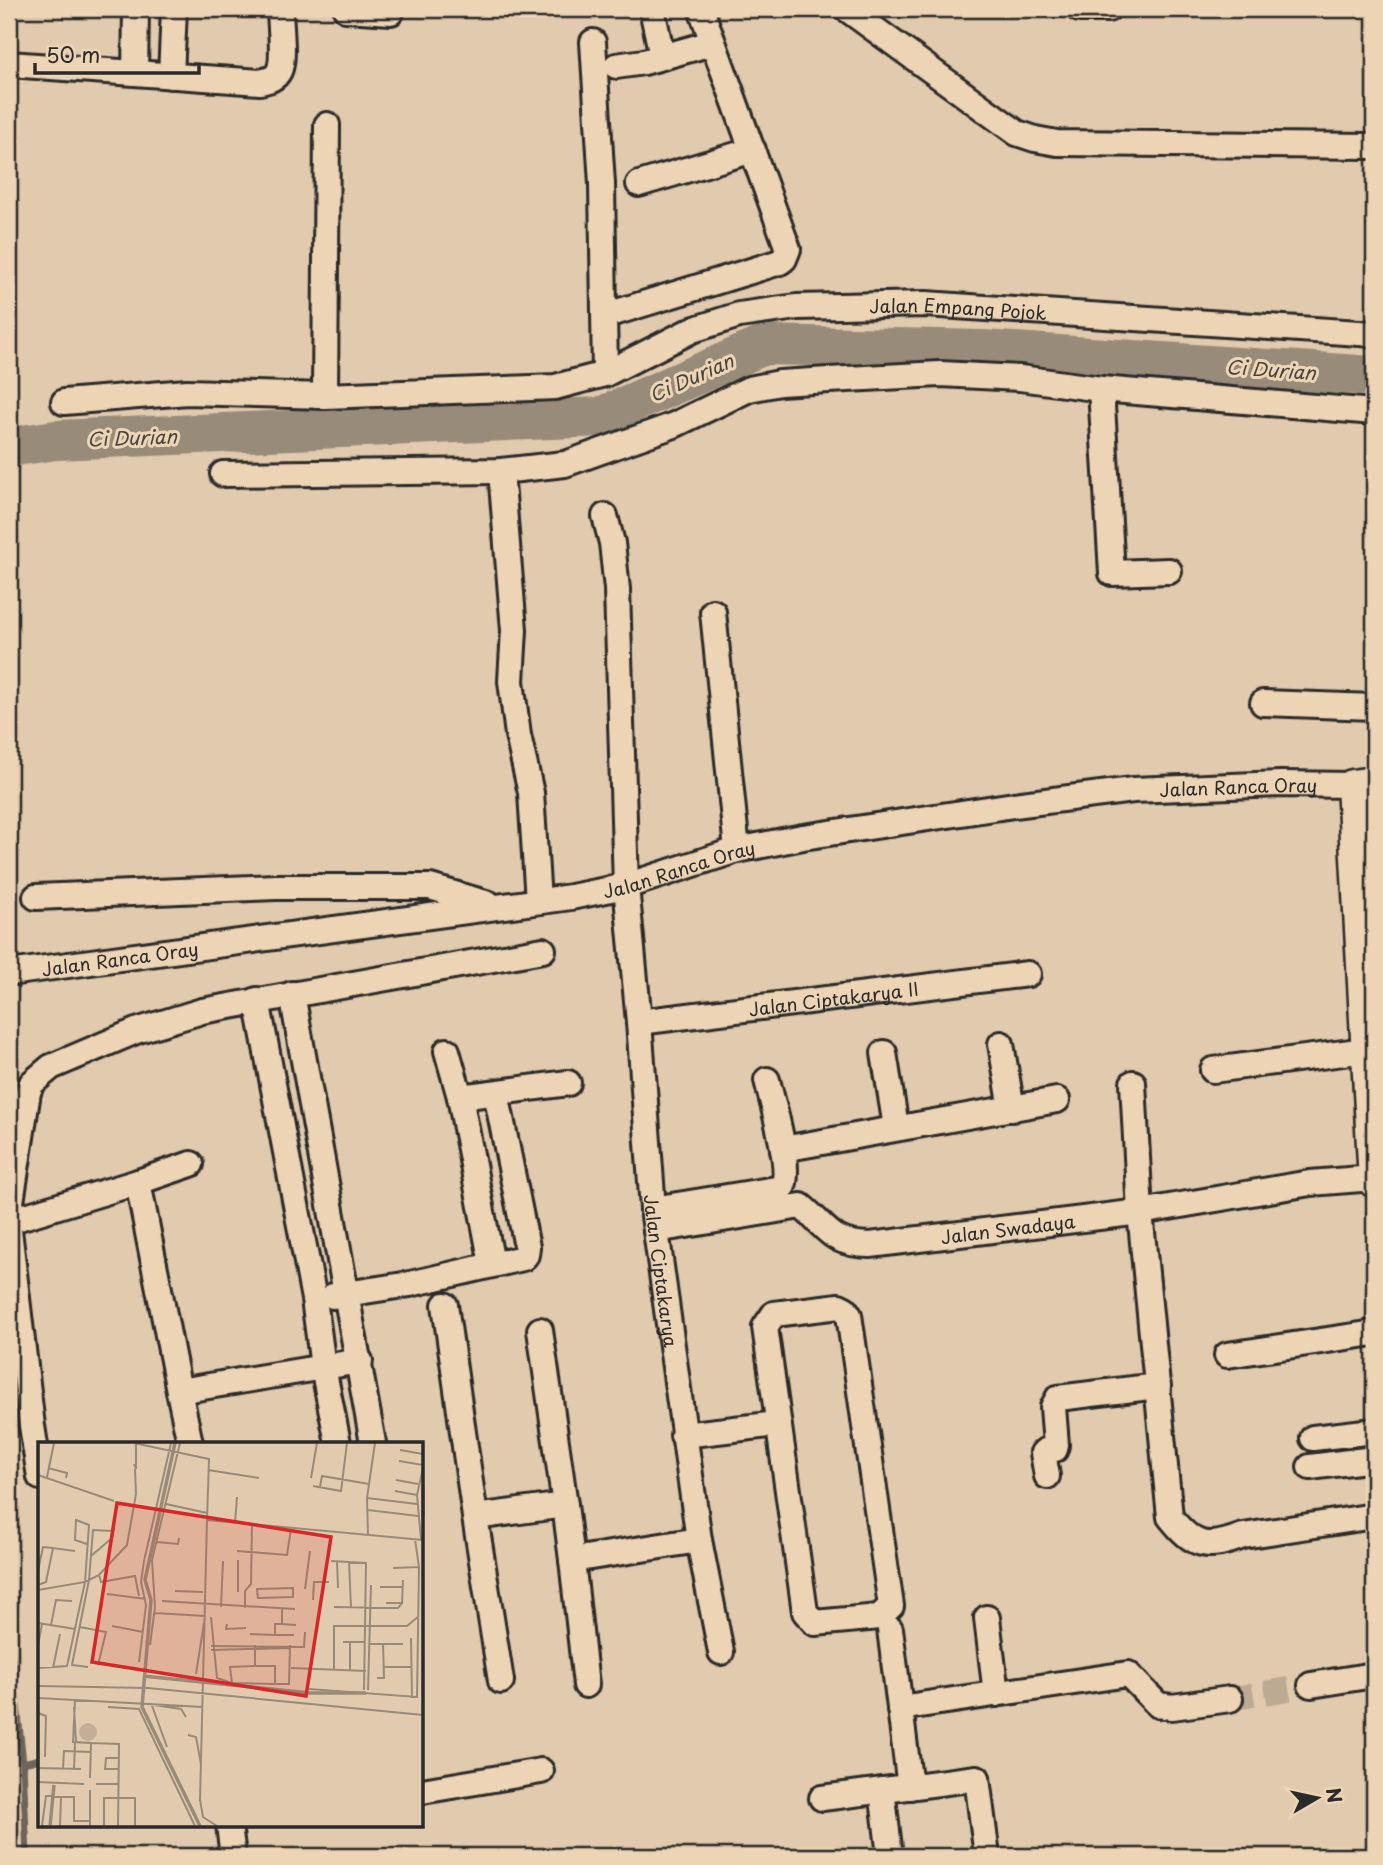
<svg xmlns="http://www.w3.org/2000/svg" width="1383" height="1865" font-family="'Playpen Sans',sans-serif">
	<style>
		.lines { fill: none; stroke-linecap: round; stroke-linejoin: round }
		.stream { stroke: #6d655a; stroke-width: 7 }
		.river { stroke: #998b79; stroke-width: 40 }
		.minor-tunnel { stroke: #bdaa93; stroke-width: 24; stroke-dasharray: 24 12; stroke-linecap: butt }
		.minor-casing { stroke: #2b2b2b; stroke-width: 30 }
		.major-casing { stroke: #2b2b2b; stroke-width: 35 }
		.minor { stroke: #edd4b5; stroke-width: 24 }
		.major { stroke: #edd4b5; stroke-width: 30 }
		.labels { text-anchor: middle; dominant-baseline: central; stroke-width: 6; stroke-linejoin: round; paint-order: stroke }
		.street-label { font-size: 18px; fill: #2b2b2b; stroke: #edd4b5 }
		.water-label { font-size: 19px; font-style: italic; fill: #46433e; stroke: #edd4b5 }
		.inset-river { fill: none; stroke: #998b79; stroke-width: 3.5 }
		.inset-road { fill: none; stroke: #988a79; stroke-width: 2 }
		.view { fill: #d62828; fill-opacity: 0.15; stroke: #d62828; stroke-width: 3.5 }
		.inset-edge { fill: none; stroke: #2b2b2b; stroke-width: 3.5 }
	</style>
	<rect width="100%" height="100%" fill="#e1caad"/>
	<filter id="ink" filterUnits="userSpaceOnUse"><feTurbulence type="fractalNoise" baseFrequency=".0143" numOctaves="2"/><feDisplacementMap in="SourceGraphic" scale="14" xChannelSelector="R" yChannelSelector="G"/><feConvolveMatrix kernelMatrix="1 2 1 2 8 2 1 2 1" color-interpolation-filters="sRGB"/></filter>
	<g filter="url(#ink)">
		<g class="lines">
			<!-- stream -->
			<path class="stream" d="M9 1627 23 1763 27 1856
				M23 1763 40 1759"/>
			<!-- river -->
			<path class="river" d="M9 447 56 440 600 417 764 345 983 350 1374 376"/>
			<!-- minor-tunnel -->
			<path class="minor-tunnel" d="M1230 1699 1311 1685"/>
			<defs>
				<g id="minor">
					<path d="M346 9 391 12"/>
					<path d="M652 9 662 56"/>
					<path d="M847 9 1017 133 1035 139 1057 143 1374 146"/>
					<path d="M1079 9H1108"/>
					<path d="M593 42 602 184 605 374"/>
					<path d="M9 64 260 82C268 80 275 79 279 71 285 59 280 24 280 9"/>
					<path d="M616 66 644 62 712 43"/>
					<path d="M135 73 136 9"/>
					<path d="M171 76 174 9"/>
					<path d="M639 184 753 150"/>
					<path d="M617 312 780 262 784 259 788 249 701 9"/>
					<path d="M1101 389 1112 573 1169 571"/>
					<path d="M325 396 327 125"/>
					<path id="s1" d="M64 402 187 392 325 396 555 387 605 374 692 330 739 315 797 307 926 304 1374 334"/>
					<path d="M501 471 514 630 511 681 518 735 531 793 538 901"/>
					<path d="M223 474 501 471 565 464 674 425 749 389 780 383 829 380 940 374 1020 378 1101 389 1374 412"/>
					<path id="s2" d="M605 516 612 543 617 589 626 886 639 1022 653 1209 699 1540 721 1652"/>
					<path d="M713 612 737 850"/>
					<path d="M1263 703 1374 707"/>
					<path d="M36 897 276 887H430L489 904"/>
					<path id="s3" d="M9 973 571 897 626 886 737 850 803 837 1014 805 1133 790 1281 784 1352 785"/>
					<path d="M292 994 373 1443"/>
					<path d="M257 1000 314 1299 323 1367 338 1443"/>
					<path id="s4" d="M639 1022 1028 974"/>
					<path d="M1001 1044 1012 1109"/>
					<path d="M447 1051 460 1097"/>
					<path d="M884 1053 896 1127"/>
					<path d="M1213 1070 1366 1050"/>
					<path d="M1133 1083 1140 1212 1170 1517C1194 1547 1206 1550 1243 1536L1374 1516"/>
					<path d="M783 1149 1057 1100"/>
					<path d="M138 1182 191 1164"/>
					<path d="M653 1209 782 1188C793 1171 772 1101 767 1080"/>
					<path d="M9 1215 28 1092 32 1083 51 1067 136 1031 202 1011 543 950"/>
					<path d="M9 1221 138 1182 179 1391"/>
					<path d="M9 1230 32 1426 40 1477"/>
					<path id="s5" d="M656 1230 801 1206C829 1229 830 1244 870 1245L1140 1212 1310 1183 1374 1178"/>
					<path d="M492 1264 460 1097 568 1083"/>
					<path d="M333 1296 410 1284 523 1258 526 1255 527 1247 496 1093"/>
					<path d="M445 1305 475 1517"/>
					<path d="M839 1306 845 1309 849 1315 891 1606 879 1617 815 1623 805 1612 765 1327 774 1314Z"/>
					<path d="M540 1330 565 1505"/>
					<path d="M1227 1355 1374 1333"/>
					<path d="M683 1435 777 1424"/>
					<path d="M1313 1438 1374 1431"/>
					<path d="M190 1443 179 1391 360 1361"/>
					<path d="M1310 1467 1374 1459"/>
					<path d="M1047 1476 1043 1453 1045 1451 1055 1449 1056 1445 1053 1407 1058 1398 1158 1386"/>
					<path d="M987 1618 996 1694"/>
					<path d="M890 1629 910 1787"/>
					<path d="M501 1681 475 1517 565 1505 572 1560"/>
					<path d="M586 1685 572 1560 699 1540"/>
					<path d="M1311 1685 1374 1675"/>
					<path d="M900 1708 1128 1674 1158 1705 1172 1707 1230 1699"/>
					<path d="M882 1790 890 1856"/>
					<path d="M422 1791 541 1771"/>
					<path d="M822 1798 977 1778 987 1856"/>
					<path d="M229 1825 233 1856"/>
				</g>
				<path id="major" d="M1374 782 1352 785 1374 1182"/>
			</defs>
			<!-- minor casing -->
			<use href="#minor" class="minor-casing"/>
			<!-- major casing -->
			<use href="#major" class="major-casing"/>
			<!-- minor -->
			<use href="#minor" class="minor"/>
			<!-- major -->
			<use href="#major" class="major"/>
		</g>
	</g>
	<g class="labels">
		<!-- street labels -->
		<g class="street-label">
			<text stroke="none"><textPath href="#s1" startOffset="910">Jalan Empang Pojok</textPath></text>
			<text stroke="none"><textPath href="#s3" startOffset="1246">Jalan Ranca Oray</textPath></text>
			<text stroke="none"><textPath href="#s3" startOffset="679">Jalan Ranca Oray</textPath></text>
			<text stroke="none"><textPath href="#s3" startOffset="112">Jalan Ranca Oray</textPath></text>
			<text stroke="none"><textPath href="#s4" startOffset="196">Jalan Ciptakarya II</textPath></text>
			<text stroke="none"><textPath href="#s5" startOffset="368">Jalan Swadaya</textPath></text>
			<text stroke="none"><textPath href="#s2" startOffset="758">Jalan Ciptakarya</textPath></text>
		</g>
		<!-- water labels -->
		<g class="water-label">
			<text transform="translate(1271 369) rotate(4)">Ci Durian</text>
			<text transform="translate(691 377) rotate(-24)">Ci Durian</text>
			<text transform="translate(132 437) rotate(-2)">Ci Durian</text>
		</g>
	</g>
	<!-- overview -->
	<g transform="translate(38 1442)">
		<rect width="385" height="385" fill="#e1caad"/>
		<path d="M41 290a9 9 0 1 1 18 0a9 9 0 1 1-18 0Z" fill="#c3af97"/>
		<path class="inset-river" d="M137 1 107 138 113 158 104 265 162 384M385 45V74M105 234 272 251H328M12 384 16 343"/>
		<path class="inset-road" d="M96 1 171 17 169 78 385 98M362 8 385 12M361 19 385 23M96 22 98 27V2M10 26 29 31 28 36M170 28 221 36M0 33 76 59M9 35 16 1M273 36 279 1M358 38 380 42M275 44 303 49 309 1M282 45 284 34 331 42M357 49 379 53M329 56 379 62M128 62 169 71M330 68 380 74M169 78 162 358 165 375 179 384M197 81 199 55M330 93 329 56 337 1M383 98 379 53 385 26M119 100 140 102 141 96M199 109 249 113 253 87M53 114 74 96 76 86M200 118V150M293 119 328 121 327 184H296V228M299 119 300 146M311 119 313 166M355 126 381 125M0 129 5 105 15 106M61 133 63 140 97 134 101 154M0 143 8 140 15 106 37 109M342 145H365M219 147 255 146V155L220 156ZM267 147 272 109M0 148 47 140 51 83 38 78 37 98 49 102M137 149 165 150M69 152 108 157M275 158 276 140H291M124 159 257 167M348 161H364L365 138M183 165 185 119M296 165 360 166 364 161M207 166V149L213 142 214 83M244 167V182L258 183M117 171 167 174M173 175 179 236 194 241 237 242M0 181 37 187M189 182 188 187 208 186M244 182H237V193H256M13 183 18 158 34 159M74 184 105 190M42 185 68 190 60 223M212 192 237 193M373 196 374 256M305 200H327M312 200V228M331 202H365M0 203 4 182M112 203 117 165 114 118 142 1M217 203V224H237V242H251L252 203M173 204 266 205 267 190M173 208 252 206M101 220 108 163 103 140 106 119 133 1M50 225 34 223 51 138 55 88 75 89M346 225H374M0 226 29 224 47 140 61 133 89 103 98 52 97 27M15 226 22 192M253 226 328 229M158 232 166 181M339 236H346L345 202M194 241 192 225 216 224M0 244 110 246 385 273M271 247 379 255 381 125 377 97M326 248 327 184H369L381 174M330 248 333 143M0 256 165 265M37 258 35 300 53 301 52 336M113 261 129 305M116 263 143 267 148 275M36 265 38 300M70 265 101 267 157 384M0 271 8 274 7 315M150 293 158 295 163 322M53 301 81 302 80 384M0 326 43 327M25 326 26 309 52 310M36 327 37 301M80 327H67L68 316H81M0 340 46 342M58 342H80M16 355H36V379H52M4 384 8 354H14M22 384 23 356M52 384V348M66 384V356H97V384"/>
		<path class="view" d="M79 61 293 95 268 254 54 220Z"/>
		<rect width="385" height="385" class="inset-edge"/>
	</g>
	<!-- margin -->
	<rect width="1383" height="1865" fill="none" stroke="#edd4b5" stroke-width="35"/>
	<rect x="18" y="18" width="1348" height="1830" fill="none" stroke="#2b2b2b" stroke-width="2.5" filter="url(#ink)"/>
	<!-- north arrow -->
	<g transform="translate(1317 1798) rotate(81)" stroke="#edd4b5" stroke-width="5" paint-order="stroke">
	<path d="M0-5L12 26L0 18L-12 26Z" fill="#2b2b2b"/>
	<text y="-10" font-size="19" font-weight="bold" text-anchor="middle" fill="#2b2b2b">N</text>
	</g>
	<!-- scale -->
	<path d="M35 63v10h164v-10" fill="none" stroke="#2b2b2b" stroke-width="3.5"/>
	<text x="46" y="63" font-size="21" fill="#2b2b2b" stroke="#edd4b5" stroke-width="5" paint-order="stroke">50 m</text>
</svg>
